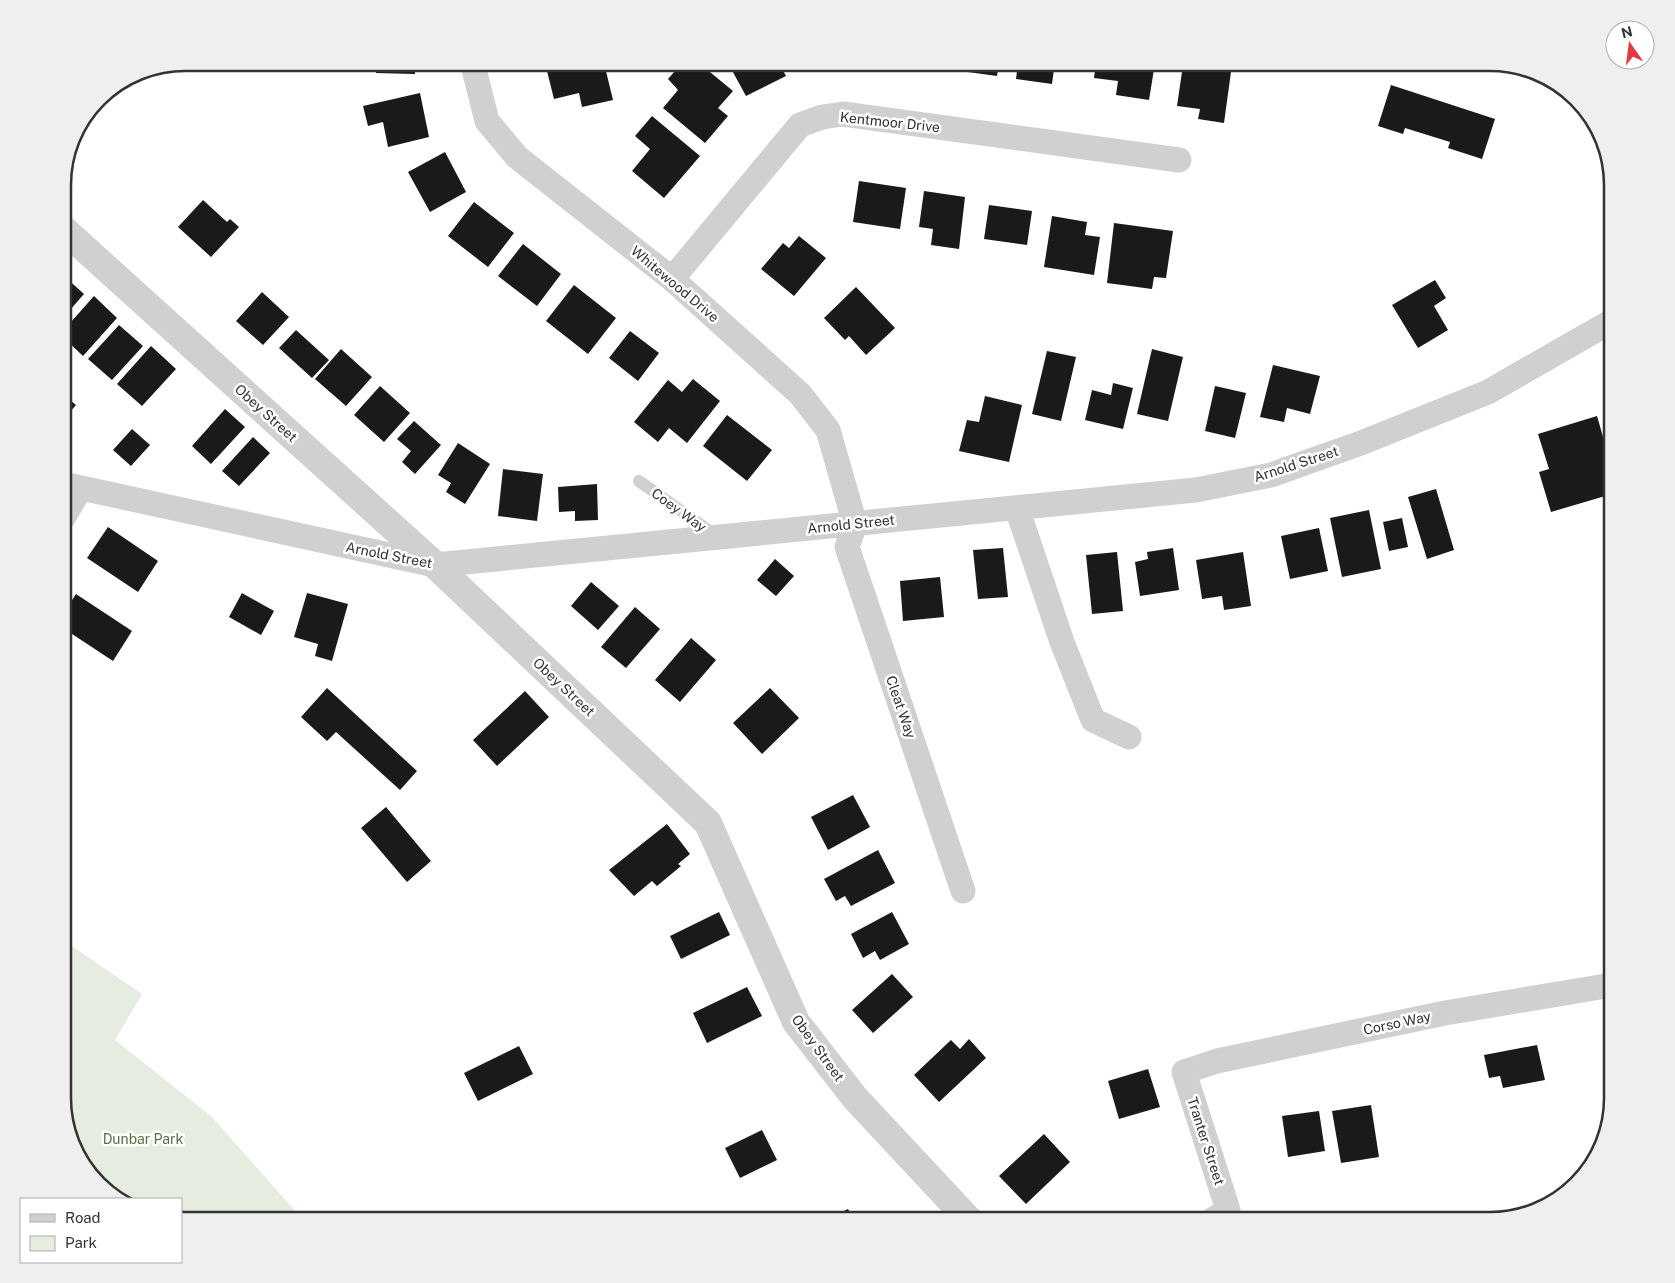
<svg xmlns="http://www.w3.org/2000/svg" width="1675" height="1283" font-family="'Public Sans',sans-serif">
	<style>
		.green { fill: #e6ecdf }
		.building { fill: #1a1a1a }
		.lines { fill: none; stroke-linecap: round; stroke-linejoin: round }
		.service { stroke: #d0d0d0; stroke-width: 12 }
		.minor { stroke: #d0d0d0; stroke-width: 25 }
		.tertiary { stroke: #d0d0d0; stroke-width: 28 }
		.labels { text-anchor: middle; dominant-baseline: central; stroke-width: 5; stroke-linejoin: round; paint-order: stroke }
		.street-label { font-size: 14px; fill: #333; stroke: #fff }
		.park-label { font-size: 14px; fill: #56703f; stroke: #fff }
		.rim { fill: none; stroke: #333; stroke-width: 2.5 }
	</style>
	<rect width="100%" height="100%" fill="#fff"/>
	<!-- green -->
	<path class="green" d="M63 940 142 994 115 1040 212 1117 303 1220H181V1199H118L110 1195 75 1152 63 1105Z"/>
	<!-- building -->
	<path class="building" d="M376 63H415V74L376 73Z
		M545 63H604L613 100 582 107 579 93 554 99Z
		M682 63H693L695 65 699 63 733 91 718 108 728 116 705 143 663 108 678 90 668 79Z
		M728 63H779L786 76 746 96Z
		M947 63H999L997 76 946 69Z
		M1018 63H1077L1075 72 1054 69 1052 84 1016 79Z
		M1096 63H1155L1149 100 1116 95 1118 81 1094 78Z
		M1183 65 1231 72 1224 123 1198 119 1200 109 1177 106Z
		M1391 85 1495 119 1482 159 1448 148 1450 142 1405 128 1403 134 1378 126Z
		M420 93 429 137 388 147 383 122 368 126 363 106Z
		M652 116 700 156 664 198 632 171 650 149 635 136Z
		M445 152 466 192 430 212 408 172Z
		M859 181 906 188 900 229 853 222Z
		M924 191 965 197 959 249 931 245 933 229 919 227Z
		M203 200 227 222 230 219 239 227 211 257 178 227Z
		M474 202 514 233 488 267 448 236Z
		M989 205 1032 211 1027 245 984 239Z
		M1052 216 1087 222 1085 235 1100 237 1094 275 1044 267Z
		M1114 223 1173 231 1166 278 1154 277 1152 289 1107 283Z
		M799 236 826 258 794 296 761 269 783 243 789 248Z
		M523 244 561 274 537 306 498 276Z
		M64 276 84 294 63 318V277Z
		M1435 280 1446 298 1434 306 1448 330 1418 348 1392 305Z
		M574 285 616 318 588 354 546 321Z
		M856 287 895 328 866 355 849 336 845 340 824 318Z
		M262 292 289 317 263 345 236 321Z
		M94 296 117 318 83 356 63 337V331Z
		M119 325 143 346 112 380 88 359Z
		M296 330 329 360 312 378 279 348Z
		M630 331 659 353 638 381 609 358Z
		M151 346 176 369 142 406 117 384Z
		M341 349 372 377 346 406 315 379Z
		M1152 349 1183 357 1168 421 1137 414Z
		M1047 351 1076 357 1061 421 1032 414Z
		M1273 365 1320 376 1310 414 1287 408 1284 422 1260 417Z
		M693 379 720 401 687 443 669 428 658 442 634 422 668 380 682 392Z
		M1113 383 1133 388 1123 429 1085 420 1092 390 1111 395Z
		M380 386 410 413 384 442 354 415Z
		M1215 386 1246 393 1235 438 1205 431Z
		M63 394 76 405 63 420Z
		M985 396 1022 405 1009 462 959 451 967 420 979 422Z
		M225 409 245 427 211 464 192 446Z
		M727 415 772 450 747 481 703 446Z
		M1597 416 1612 468V494L1551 512 1539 472 1549 469 1538 434Z
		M414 421 441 445 415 474 402 462 411 451 397 439Z
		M132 429 150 445 131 466 113 450Z
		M253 437 270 453 239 486 222 471Z
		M458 443 490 464 465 504 446 492 451 483 438 475Z
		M503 469 543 474 537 521 498 516Z
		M597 484 598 520 575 521V511L559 512 558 487Z
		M1436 489 1454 550 1427 559 1408 497Z
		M1369 510 1381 569 1342 577 1330 518Z
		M1402 518 1408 547 1389 551 1383 522Z
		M108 527 158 561 138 592 87 558Z
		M1319 528 1328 571 1290 579 1281 536Z
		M1003 548 1008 597 978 599 973 550Z
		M1173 548 1179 590 1140 596 1135 562 1148 559 1147 552Z
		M1117 552 1123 611 1092 614 1086 555Z
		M1243 552 1251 606 1224 610 1222 596 1202 599 1196 560Z
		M775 559 794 576 776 596 757 580Z
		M940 577 944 617 903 621 900 581Z
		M591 582 619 606 598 630 571 606Z
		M242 593 274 611 261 635 229 617Z
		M307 593 348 604 332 661 315 656 318 644 294 637Z
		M76 594 132 631 113 661 63 628V614Z
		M635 607 660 629 626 668 601 647Z
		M691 638 716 660 680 702 655 680Z
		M327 688 417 771 400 790 336 732 327 741 301 717Z
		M770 688 799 718 762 754 733 723Z
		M525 691 549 717 497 766 473 740Z
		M853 795 870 827 828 850 811 817Z
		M386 807 431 861 407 882 361 828Z
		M667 824 690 854 678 864 681 866 657 886 652 881 634 896 609 870Z
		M878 850 895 883 851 906 845 896 836 901 824 879Z
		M719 912 730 935 681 959 670 936Z
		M892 912 909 944 880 960 875 951 863 958 851 934Z
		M892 974 913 997 873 1033 852 1010Z
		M747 987 762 1016 707 1043 693 1013Z
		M969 1039 986 1058 939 1102 914 1075 951 1040 960 1049Z
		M1537 1045 1545 1080 1503 1088 1500 1076 1489 1078 1484 1055Z
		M519 1046 533 1074 478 1101 464 1073Z
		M1148 1069 1160 1107 1119 1119 1108 1081Z
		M1371 1105 1379 1157 1341 1163 1332 1111Z
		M1319 1111 1325 1151 1288 1157 1282 1116Z
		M762 1130 777 1160 740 1178 725 1148Z
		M1044 1134 1070 1162 1026 1204 999 1176Z
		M848 1209 854 1220H824Z"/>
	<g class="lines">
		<!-- service -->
		<path class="service" d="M639 481 715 535"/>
		<!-- minor -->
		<path class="minor" d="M474 63V69L487 121 517 157 672 279 800 394 828 430 855 524 847 547 963 891
			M672 279 800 125 822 117 843 114 1179 160
			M63 484 435 565 1196 490 1271 475 1361 443 1488 392 1612 321
			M1017 508 1062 642 1093 720 1129 737
			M63 518 80 489
			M1212 1220 1228 1210 1184 1072 1217 1061 1445 1013 1612 985"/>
		<!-- tertiary -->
		<path class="tertiary" d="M63 229 435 565 708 823 796 1022 855 1098 969 1220"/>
	</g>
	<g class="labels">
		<!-- street labels -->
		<g class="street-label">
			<text transform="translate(890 122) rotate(6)">Kentmoor Drive</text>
			<text transform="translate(675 284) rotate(40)">Whitewood Drive</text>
			<text transform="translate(266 413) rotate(42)">Obey Street</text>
			<text transform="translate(1296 464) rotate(-18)">Arnold Street</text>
			<text transform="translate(679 510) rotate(36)">Coey Way</text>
			<text transform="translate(851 524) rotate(-6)">Arnold Street</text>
			<text transform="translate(389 555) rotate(11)">Arnold Street</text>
			<text transform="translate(564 687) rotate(43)">Obey Street</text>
			<text transform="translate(901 707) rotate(71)">Cleat Way</text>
			<text transform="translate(1397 1023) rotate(-12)">Corso Way</text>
			<text transform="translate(818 1048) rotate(54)">Obey Street</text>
			<text transform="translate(1206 1141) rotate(72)">Tranter Street</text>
		</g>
		<!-- park labels -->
		<g class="park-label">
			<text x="143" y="1139">Dunbar Park</text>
		</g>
	</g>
	<!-- crop -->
	<path d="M0 0H1675V1283H0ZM185 71H1490A114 114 0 0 1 1604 185V1098A114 114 0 0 1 1490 1212H185A114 114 0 0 1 71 1098V185A114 114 0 0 1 185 71Z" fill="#efefef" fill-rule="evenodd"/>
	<path class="rim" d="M185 71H1490A114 114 0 0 1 1604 185V1098A114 114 0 0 1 1490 1212H185A114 114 0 0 1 71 1098V185A114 114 0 0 1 185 71Z"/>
	<!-- legend -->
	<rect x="20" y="1198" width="162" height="65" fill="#ffffff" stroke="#adadad"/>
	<rect x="30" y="1214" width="25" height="8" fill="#d0d0d0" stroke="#adadad"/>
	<text x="65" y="1223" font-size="15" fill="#333333">Road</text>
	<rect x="30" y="1236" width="25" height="15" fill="#e6ecdf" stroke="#adadad"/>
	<text x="65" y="1248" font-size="15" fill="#333333">Park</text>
	<!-- north arrow -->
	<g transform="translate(1630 45) rotate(346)"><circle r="24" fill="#ffffff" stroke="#adadad"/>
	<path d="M0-4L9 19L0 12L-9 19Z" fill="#e63946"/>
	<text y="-8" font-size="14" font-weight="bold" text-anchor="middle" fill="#333333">N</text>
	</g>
</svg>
